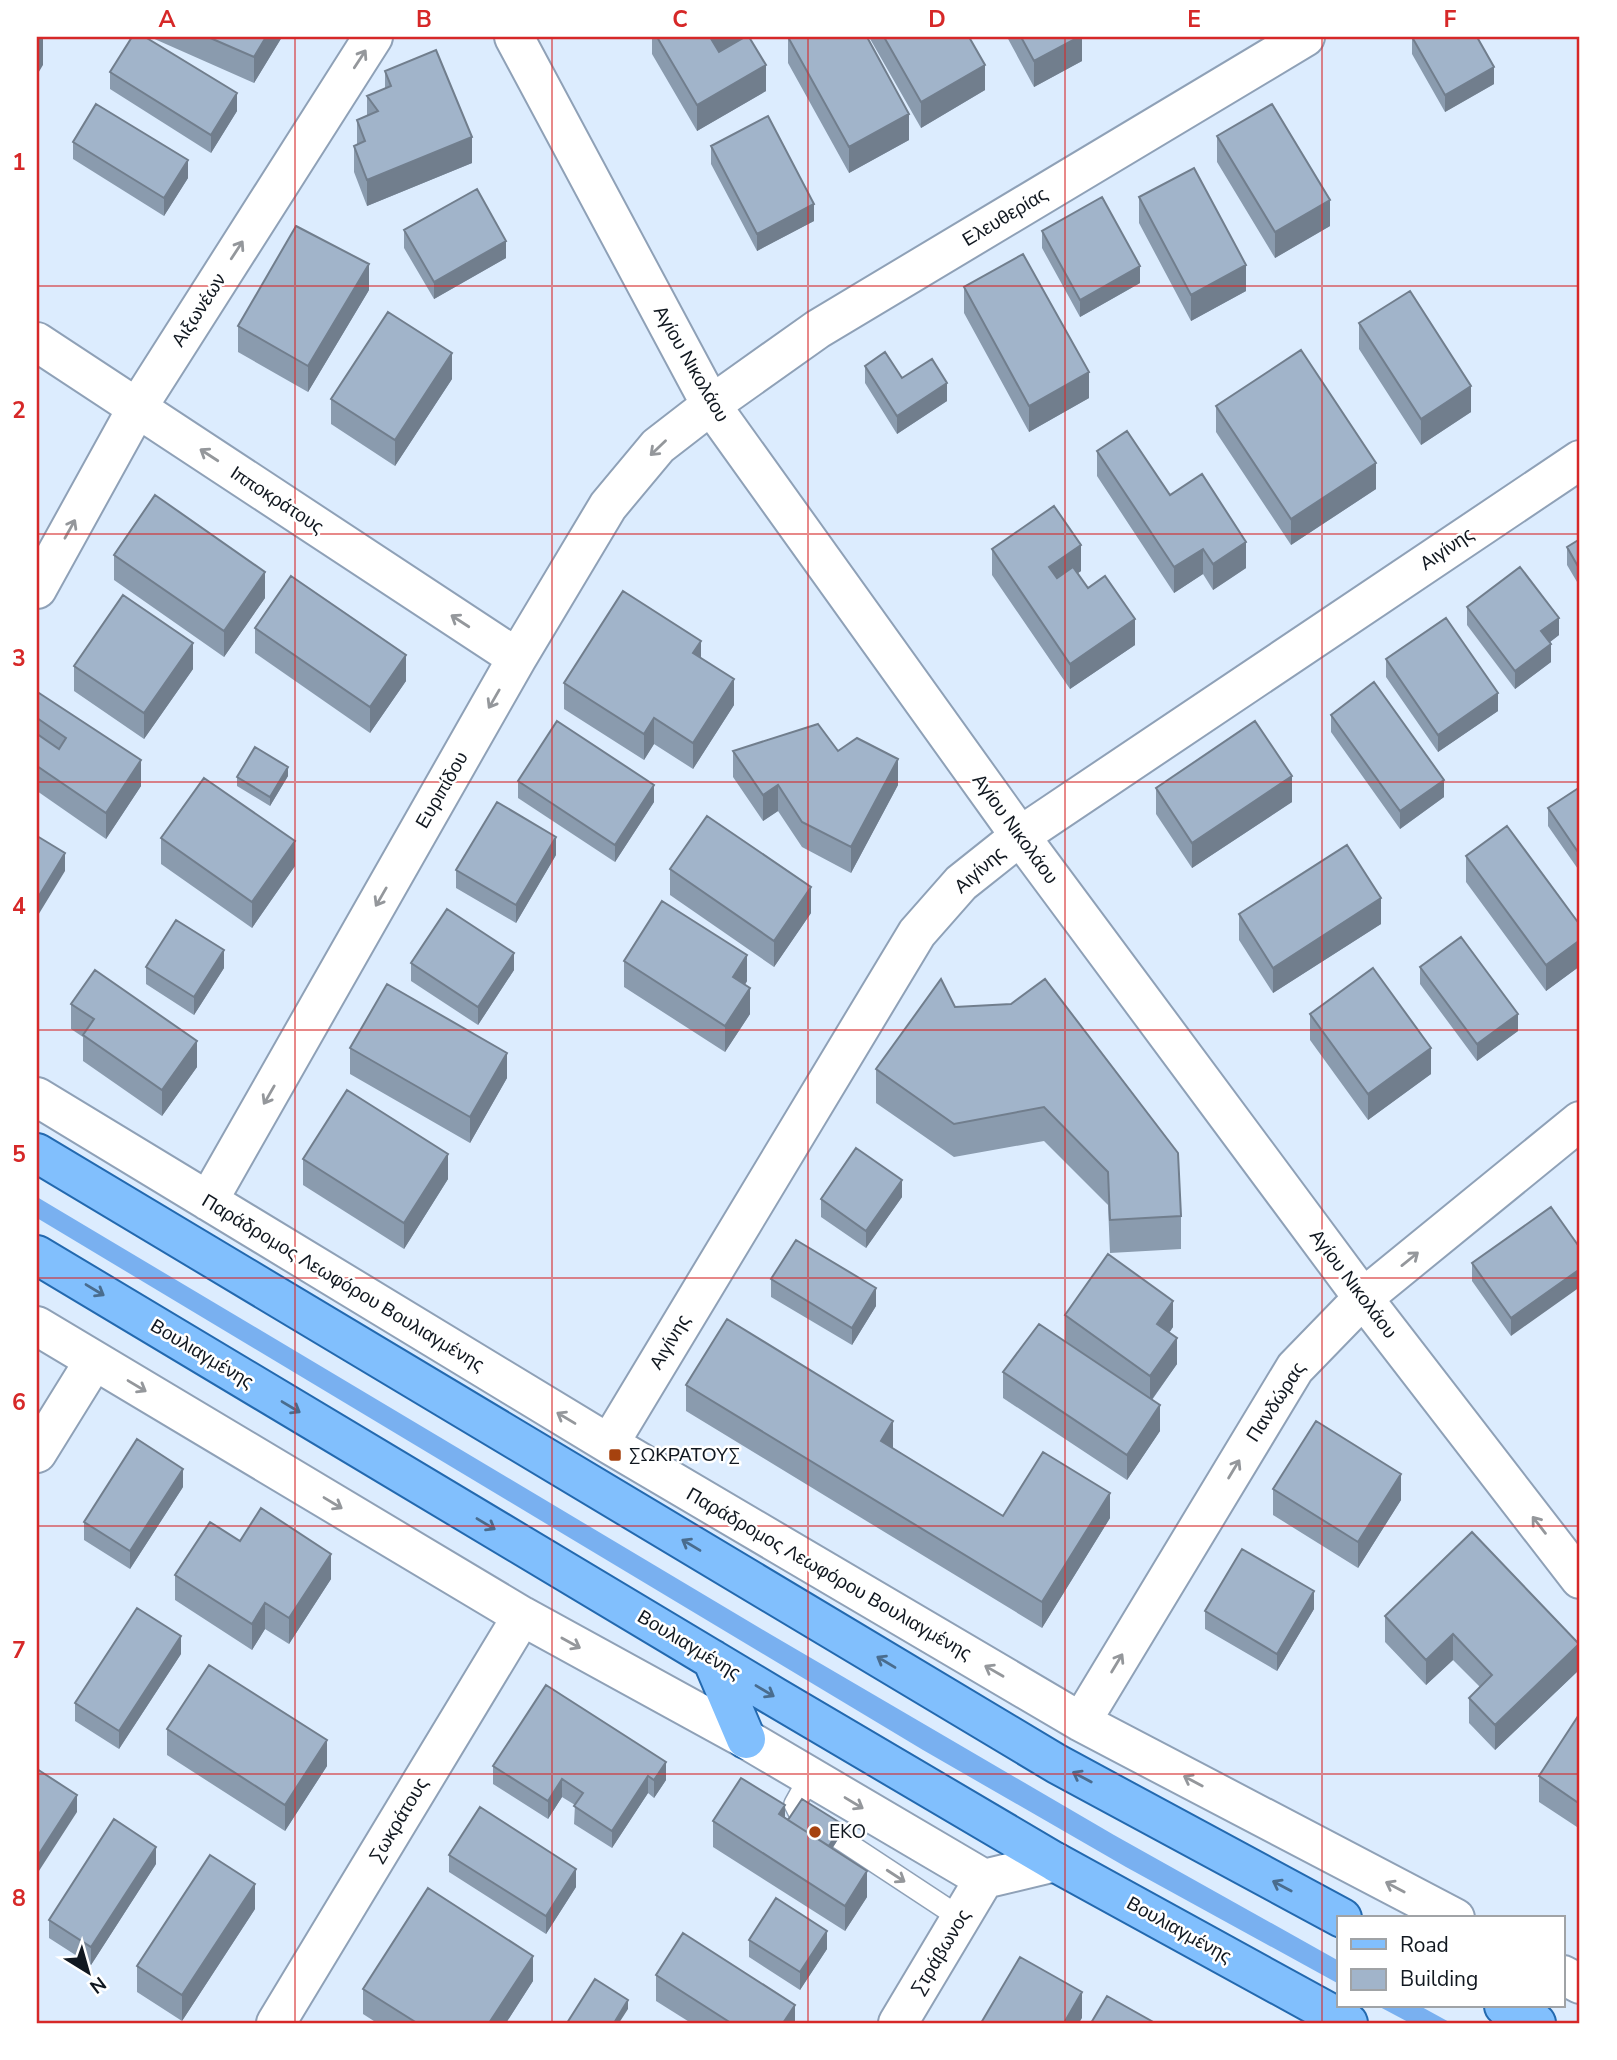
<svg xmlns="http://www.w3.org/2000/svg" width="1617" height="2060" font-family="'Nunito Sans',sans-serif">
	<style>
		.forest { fill: #79b0f0 }
		.lines { fill: none; stroke-linecap: round; stroke-linejoin: round }
		.lane-casing { stroke: #8fa1b7; stroke-width: 24 }
		.street-casing { stroke: #8fa1b7; stroke-width: 42 }
		.primary-casing { stroke: #2369af; stroke-width: 42 }
		.lane { stroke: #fff; stroke-width: 21 }
		.street { stroke: #fff; stroke-width: 38 }
		.primary { stroke: #81bffd; stroke-width: 38 }
		.wall { fill: #8a9bae }
		.shaded-wall { fill: #717e8d }
		.building { fill: #a1b4ca; stroke: #717e8d; stroke-width: 2 }
		.oneway { stroke: #94979b }
		.oneway2 { stroke: #496c8e }
		.grid { fill: none; stroke: #d62828; stroke-width: 2; stroke-opacity: 0.55 }
		.poi-dot { fill: #a6420e; stroke: #fff; stroke-width: 2.5 }
		.labels { text-anchor: middle; dominant-baseline: central; stroke-width: 5; stroke-linejoin: round; paint-order: stroke }
		.street-label { font-size: 19px; fill: #111820; stroke: #fff }
		.poi-label { font-size: 19px; fill: #111820; stroke: #fff; text-anchor: start }
		.neatline { fill: none; stroke: #d62828; stroke-width: 2.5 }
		.grid-label { font-size: 23px; text-anchor: middle; font-weight: bold; fill: #d62828 }
	</style>
	<rect width="100%" height="100%" fill="#dcecfe"/>
	<!-- forest -->
	<path class="forest" d="M37 1197 770 1634 1114 1835 1339 1961V1984L1126 1867 923 1750 37 1218Z
		M1378 2006H1420L1451 2023H1410Z"/>
	<g class="lines">
		<defs>
			<path id="lane" d="M799 1812 795 1804 810 1777
				M839 1838 962 1919"/>
			<path id="street" d="M514 37 711 405 1020 836 1363 1298 1580 1579
				M37 342 517 658
				M37 589 137 408 373 37
				M37 1097 609 1444 1081 1722 1455 1918
				M208 1201 517 658 608 506 658 446 711 405 818 329 1305 37
				M37 1326 522 1616 746 1739 984 1879 1055 1862
				M609 1444 917 933 961 883 1020 836 1580 460
				M37 1453 94 1361
				M1081 1722 1295 1368 1363 1298 1580 1121
				M1563 1975 1580 1984
				M276 2023 522 1616
				M898 2023 984 1879"/>
			<path id="primary" d="M37 1153 1057 1764 1342 1918
				M37 1255 775 1697 1055 1862 1348 2023
				M712 1659 746 1739
				M1504 2006 1536 2023"/>
		</defs>
		<!-- lane casing -->
		<use href="#lane" class="lane-casing"/>
		<!-- street casing -->
		<use href="#street" class="street-casing"/>
		<!-- primary casing -->
		<use href="#primary" class="primary-casing"/>
		<!-- lane -->
		<use href="#lane" class="lane"/>
		<!-- street -->
		<use href="#street" class="street"/>
		<!-- primary -->
		<use href="#primary" class="primary"/>
	</g>
	<!-- wall -->
	<path class="wall" d="M150 37H282L254 83Z
		M652 37H749L766 91 697 131 652 54Z
		M788 37 909 140 849 173 788 63Z
		M869 37H969L985 90 921 128Z
		M1007 37H1082V61L1034 87Z
		M1412 37 1494 84 1445 112 1412 54Z
		M385 71 472 163 367 206 354 172V146L357 145V120L367 116V96L385 89Z
		M110 72 237 111 211 153 110 89Z
		M1217 136 1330 226 1275 258 1217 162Z
		M73 142 188 178 164 216 73 159Z
		M711 146 814 221 757 251 711 164Z
		M1139 197 1246 291 1191 321 1139 223Z
		M404 230 506 258 434 299 404 248Z
		M1042 231 1140 283 1080 317 1042 248Z
		M964 287 1089 398 1029 432 964 313Z
		M369 290 308 392 238 352V326Z
		M1359 323 1471 412 1421 445 1359 349Z
		M865 366 902 378 947 401 897 434 865 383Z
		M452 379 395 466 331 424V399Z
		M1216 406 1376 489 1291 545 1216 432Z
		M1097 451 1170 495 1246 568 1213 590 1203 574 1174 593 1097 476Z
		M1580 539V587L1567 565V547Z
		M992 549 1081 571 1078 573 1088 588 1135 645 1070 689 992 575Z
		M114 555 265 598 224 657 114 580Z
		M1467 607 1559 635 1550 642 1551 662 1515 689 1467 625Z
		M255 628 406 681 370 733 255 653Z
		M701 659 734 705 693 769 654 744 644 760 564 709V683Z
		M1386 659 1498 711 1438 752 1386 677Z
		M74 666 193 669 144 739 74 691Z
		M37 695 141 786 106 839 37 791Z
		M1331 715 1444 797 1400 829 1331 732Z
		M733 751H838L898 785 851 873 802 847 778 811 763 821 733 777Z
		M288 776 270 806 237 786V777Z
		M518 781 654 802 615 862 518 798Z
		M1580 787V872L1548 826V808Z
		M1156 788 1292 802 1192 868 1156 814Z
		M161 838 295 866 252 928 161 864Z
		M556 855 516 923 456 888V870Z
		M1466 856 1580 925V966L1546 991 1466 882Z
		M670 869 811 913 774 967 670 895Z
		M1239 914 1381 924 1273 993 1239 940Z
		M624 961 747 981 745 985 750 1014 725 1052 624 987Z
		M411 963 514 970 478 1025 411 981Z
		M146 967 224 968 194 1015 146 984Z
		M1420 967 1518 1031 1477 1061 1420 984Z
		M71 1004 197 1067 162 1116 83 1061V1037L71 1029Z
		M955 1007 1181 1216V1249L1110 1253 1108 1205 1044 1141 954 1157 876 1103V1069Z
		M1310 1014 1431 1074 1368 1120 1310 1040Z
		M350 1048 507 1078 470 1143 350 1074Z
		M303 1159 448 1179 404 1249 303 1185Z
		M902 1197 866 1248 821 1217V1199Z
		M1551 1207 1511 1336 1472 1281V1263Z
		M771 1279 876 1306 852 1345 771 1297Z
		M1065 1315 1173 1327 1169 1333 1177 1364 1152 1400 1160 1431 1127 1480 1003 1398V1372L1081 1353 1065 1341Z
		M686 1385 893 1447 892 1448 1003 1516 1110 1518 1042 1628 686 1411Z
		M183 1487 130 1569 84 1540V1522Z
		M1273 1489 1401 1500 1358 1568 1273 1515Z
		M1472 1532 1579 1670 1495 1750 1469 1723V1698L1480 1687 1453 1660 1426 1685 1385 1642V1616Z
		M240 1541 331 1579 289 1644 265 1629 252 1650 175 1600V1575Z
		M1314 1609 1277 1671 1205 1629V1611Z
		M181 1654 119 1749 75 1721V1703Z
		M546 1685 666 1780 654 1798 648 1793 612 1848 574 1824 575 1805 562 1797 548 1819 493 1784V1766Z
		M1580 1713V1829L1539 1802V1776Z
		M167 1729 327 1766 285 1831 167 1755Z
		M785 1817 788 1820 842 1833 832 1849 867 1897 845 1931 713 1847V1821Z
		M449 1855 576 1887 546 1934 449 1872Z
		M156 1864 91 1965 49 1938V1920Z
		M255 1909 182 2021 137 1992V1966Z
		M749 1940 827 1949 800 1990 749 1957Z
		M656 1975 795 2023H691L656 2001Z
		M533 1981 506 2023H377L363 2014V1989Z"/>
	<!-- shaded-wall -->
	<path class="shaded-wall" d="M40 37H43V65L37 75V41Z
		M266 37H282L254 83V57Z
		M708 37H746L708 59Z
		M1079 37H1082V61L1034 87V61Z
		M766 65V91L697 131V105Z
		M985 65V90L921 128V102Z
		M1494 67V84L1445 112V95Z
		M237 93V111L211 153V135Z
		M909 114V140L849 173V147Z
		M472 137V163L367 206V180Z
		M188 160V178L164 216V198Z
		M1330 200V226L1275 258V232Z
		M814 204V221L757 251V234Z
		M506 241V258L434 299V282Z
		M369 264V290L308 392V366Z
		M1246 265V291L1191 321V295Z
		M1140 266V283L1080 317V300Z
		M452 353V379L395 466V440Z
		M1089 372V398L1029 432V406Z
		M947 383V401L897 434V416Z
		M1471 386V412L1421 445V419Z
		M1376 463V489L1291 545V519Z
		M1246 542V568L1213 590V564Z
		M1081 545V571L1049 593V567Z
		M1203 549V574L1174 593V567Z
		M265 572V598L224 657V631Z
		M1559 618V635L1541 649V631Z
		M1135 619V645L1070 689V664Z
		M701 641V666L693 653Z
		M193 643V669L144 739V713Z
		M1551 644V662L1515 689V671Z
		M406 655V681L370 733V707Z
		M734 679V705L693 769V743Z
		M1498 693V711L1438 752V735Z
		M654 718V744L644 760V734Z
		M898 759V785L851 873V847Z
		M141 760V786L106 839V813Z
		M288 767V776L270 806V797Z
		M1292 776V802L1192 868V843Z
		M1444 780V797L1400 829V811Z
		M654 785V802L615 862V845Z
		M778 785V811L763 821V795Z
		M556 837V855L516 923V905Z
		M295 841V866L252 928V902Z
		M65 853V871L37 917V899Z
		M811 887V913L774 967V941Z
		M1381 898V924L1273 993V968Z
		M1580 940V966L1546 991V965Z
		M224 950V968L194 1015V997Z
		M514 953V970L478 1025V1007Z
		M747 955V981L733 1003V977Z
		M750 988V1014L725 1052V1026Z
		M1518 1014V1031L1477 1061V1044Z
		M197 1041V1067L162 1116V1090Z
		M1431 1048V1074L1368 1120V1094Z
		M507 1053V1078L470 1143V1117Z
		M448 1154V1179L404 1249V1223Z
		M902 1180V1197L866 1248V1231Z
		M1580 1269V1287L1511 1336V1318Z
		M876 1288V1306L852 1345V1328Z
		M1173 1301V1327L1157 1350V1324Z
		M1177 1338V1364L1150 1402V1376Z
		M1160 1405V1431L1127 1480V1455Z
		M893 1421V1447L881 1467V1441Z
		M183 1469V1487L130 1569V1551Z
		M1401 1474V1500L1358 1568V1542Z
		M1110 1493V1518L1042 1628V1602Z
		M331 1554V1579L289 1644V1618Z
		M1314 1591V1609L1277 1671V1654Z
		M265 1603V1629L252 1650V1624Z
		M1453 1634V1660L1426 1685V1660Z
		M181 1636V1654L119 1749V1731Z
		M1579 1644V1670L1495 1750V1725Z
		M327 1740V1766L285 1831V1805Z
		M666 1762V1780L654 1798V1780Z
		M648 1776V1793L612 1848V1831Z
		M562 1779V1797L548 1819V1801Z
		M77 1795V1812L37 1874V1857Z
		M785 1805V1831L779 1814Z
		M842 1824V1833L828 1855V1846Z
		M156 1847V1864L91 1965V1947Z
		M576 1869V1887L546 1934V1916Z
		M867 1871V1897L845 1931V1906Z
		M255 1884V1909L182 2021V1995Z
		M827 1931V1949L800 1990V1972Z
		M533 1956V1981L506 2023H489Z
		M1082 1992V2018L1079 2023H1064Z
		M628 2000V2009L619 2023H614Z
		M795 2005V2023H783Z"/>
	<!-- building -->
	<path class="building" d="M132 37H145L237 93 211 135 110 72Z
		M208 37H266L254 57Z
		M657 37H710L719 52 745 37H749L766 65 697 105Z
		M788 37H867L909 114 849 147Z
		M884 37H969L985 65 921 102Z
		M1021 37H1079L1034 61Z
		M1412 37H1477L1494 67 1445 95Z
		M436 50 472 137 367 180 354 146 365 141 357 120 378 111 367 96 391 86 385 71Z
		M96 104 188 160 164 198 73 142Z
		M1272 104 1330 200 1275 232 1217 136Z
		M768 116 814 204 757 234 711 146Z
		M1194 168 1246 265 1191 295 1139 197Z
		M477 189 506 241 434 282 404 230Z
		M1102 197 1140 266 1080 300 1042 231Z
		M296 226 369 264 308 366 238 326Z
		M1023 254 1089 372 1029 406 964 287Z
		M1410 291 1471 386 1421 419 1359 323Z
		M388 312 452 353 395 440 331 399Z
		M1301 350 1376 463 1291 519 1216 406Z
		M885 352 902 378 932 359 947 383 897 416 865 366Z
		M1127 431 1170 495 1202 474 1246 542 1213 564 1203 549 1174 567 1097 451Z
		M155 495 265 572 224 631 114 555Z
		M1054 506 1081 545 1049 567 1057 578 1073 567 1088 588 1105 576 1135 619 1070 664 992 549Z
		M1580 539V570L1567 547Z
		M1520 567 1559 618 1541 631 1551 644 1515 671 1467 607Z
		M291 576 406 655 370 707 255 628Z
		M623 591 701 641 693 653 734 679 693 743 654 718 644 734 564 683Z
		M123 595 193 643 144 713 74 666Z
		M1446 618 1498 693 1438 735 1386 659Z
		M1374 682 1444 780 1400 811 1331 715Z
		M39 693 141 760 106 813 37 766V734L59 749 66 738 37 718V695Z
		M557 721 654 785 615 845 518 781Z
		M1255 721 1292 776 1192 843 1156 788Z
		M818 724 838 751 857 738 898 759 851 847 802 822 778 785 763 795 733 751Z
		M255 747 288 767 270 797 237 777Z
		M204 778 295 841 252 902 161 838Z
		M1580 787V855L1548 808Z
		M497 802 556 837 516 905 456 870Z
		M707 816 811 887 774 941 670 869Z
		M1507 826 1580 925V940L1546 965 1466 856Z
		M37 836 65 853 37 899Z
		M1347 845 1381 898 1273 968 1239 914Z
		M662 901 747 955 733 977 750 988 725 1026 624 961Z
		M447 909 514 953 478 1007 411 963Z
		M176 920 224 950 194 997 146 967Z
		M1461 937 1518 1014 1477 1044 1420 967Z
		M1373 968 1431 1048 1368 1094 1310 1014Z
		M95 970 197 1041 162 1090 83 1035 94 1019 71 1004Z
		M941 979 955 1007 1011 1004 1045 979 1178 1153 1181 1216 1110 1220 1108 1172 1044 1107 954 1124 876 1069Z
		M387 984 507 1053 470 1117 350 1048Z
		M347 1090 448 1154 404 1223 303 1159Z
		M856 1148 902 1180 866 1231 821 1199Z
		M1551 1207 1580 1248V1269L1511 1318 1472 1263Z
		M796 1240 876 1288 852 1328 771 1279Z
		M1108 1254 1173 1301 1157 1324 1177 1338 1150 1376 1065 1315Z
		M727 1319 893 1421 881 1441 1003 1516 1043 1452 1110 1493 1042 1602 686 1385Z
		M1039 1324 1160 1405 1127 1455 1003 1372Z
		M1316 1421 1401 1474 1358 1542 1273 1489Z
		M137 1439 183 1469 130 1551 84 1522Z
		M261 1508 331 1554 289 1618 265 1603 252 1624 175 1575 210 1522 240 1541Z
		M1472 1532 1579 1644 1495 1725 1469 1698 1492 1675 1453 1634 1426 1660 1385 1616Z
		M1242 1549 1314 1591 1277 1654 1205 1611Z
		M137 1608 181 1636 119 1731 75 1703Z
		M209 1665 327 1740 285 1805 167 1729Z
		M546 1685 666 1762 654 1780 648 1776 612 1831 574 1806 583 1793 562 1779 548 1801 493 1766Z
		M1580 1713V1804L1539 1776Z
		M37 1769 77 1795 37 1857Z
		M741 1778 785 1805 779 1814 867 1871 845 1906 713 1821Z
		M802 1799 842 1824 829 1846 788 1820Z
		M480 1807 576 1869 546 1916 449 1855Z
		M114 1819 156 1847 91 1947 49 1920Z
		M210 1855 255 1884 182 1995 137 1966Z
		M428 1888 533 1956 489 2023H417L363 1989Z
		M776 1898 827 1931 800 1972 749 1940Z
		M683 1933 795 2005 783 2023H731L656 1975Z
		M1020 1957 1082 1992 1064 2023H981Z
		M595 1979 628 2000 614 2023H567Z
		M1107 1996 1155 2023H1091Z"/>
	<!-- one-way arrows -->
	<defs><path id="oneway-shaft" d="M-6 0H5M1.5-3L5.5 0L1.5 3" fill="none" stroke-width="1.6" stroke-linecap="round" stroke-linejoin="round" transform="scale(1.75)"/></defs>
	<g class="oneway">
		<use href="#oneway-shaft" transform="translate(360 59) rotate(-57)"/>
		<use href="#oneway-shaft" transform="translate(237 250) rotate(-57)"/>
		<use href="#oneway-shaft" transform="translate(658 448) rotate(136)"/>
		<use href="#oneway-shaft" transform="translate(209 455) rotate(-147)"/>
		<use href="#oneway-shaft" transform="translate(70 529) rotate(-61)"/>
		<use href="#oneway-shaft" transform="translate(460 621) rotate(-147)"/>
		<use href="#oneway-shaft" transform="translate(494 699) rotate(120)"/>
		<use href="#oneway-shaft" transform="translate(381 897) rotate(120)"/>
		<use href="#oneway-shaft" transform="translate(269 1095) rotate(120)"/>
		<use href="#oneway-shaft" transform="translate(1410 1259) rotate(-39)"/>
		<use href="#oneway-shaft" transform="translate(137 1386) rotate(31)"/>
		<use href="#oneway-shaft" transform="translate(566 1418) rotate(-149)"/>
		<use href="#oneway-shaft" transform="translate(1234 1469) rotate(-59)"/>
		<use href="#oneway-shaft" transform="translate(333 1503) rotate(31)"/>
		<use href="#oneway-shaft" transform="translate(1539 1525) rotate(-128)"/>
		<use href="#oneway-shaft" transform="translate(571 1643) rotate(29)"/>
		<use href="#oneway-shaft" transform="translate(1117 1663) rotate(-59)"/>
		<use href="#oneway-shaft" transform="translate(994 1671) rotate(-150)"/>
		<use href="#oneway-shaft" transform="translate(1193 1781) rotate(-152)"/>
		<use href="#oneway-shaft" transform="translate(854 1803) rotate(31)"/>
		<use href="#oneway-shaft" transform="translate(896 1876) rotate(33)"/>
		<use href="#oneway-shaft" transform="translate(1395 1887) rotate(-152)"/>
	</g>
	<g class="oneway2">
		<use href="#oneway-shaft" transform="translate(95 1290) rotate(31)"/>
		<use href="#oneway-shaft" transform="translate(291 1407) rotate(31)"/>
		<use href="#oneway-shaft" transform="translate(486 1524) rotate(31)"/>
		<use href="#oneway-shaft" transform="translate(691 1545) rotate(-149)"/>
		<use href="#oneway-shaft" transform="translate(886 1662) rotate(-149)"/>
		<use href="#oneway-shaft" transform="translate(765 1691) rotate(31)"/>
		<use href="#oneway-shaft" transform="translate(1082 1777) rotate(-152)"/>
		<use href="#oneway-shaft" transform="translate(1282 1886) rotate(-152)"/>
	</g>
	<!-- grid -->
	<path class="grid" d="M295 37V2023M552 37V2023M808 37V2023M1065 37V2023M1322 37V2023M37 286H1580M37 534H1580M37 782H1580M37 1030H1580M37 1278H1580M37 1526H1580M37 1774H1580"/>
	<!-- markers -->
	<g class="poi-dot">
		<rect x="608" y="1448" width="14" height="14" rx="3.5"/>
		<circle cx="815" cy="1832" r="7"/>
	</g>
	<g class="labels">
		<!-- street labels -->
		<g class="street-label">
			<text transform="translate(1005 217) rotate(-31)">Ελευθερίας</text>
			<text transform="translate(199 310) rotate(-57)">Αιξωνέων</text>
			<text transform="translate(691 364) rotate(60)">Αγίου Νικολάου</text>
			<text transform="translate(277 500) rotate(33)">Ιπποκράτους</text>
			<text transform="translate(1447 549) rotate(-34)">Αιγίνης</text>
			<text transform="translate(442 790) rotate(-60)">Ευριπίδου</text>
			<text transform="translate(1015 829) rotate(54)">Αγίου Νικολάου</text>
			<text transform="translate(980 870) rotate(-41)">Αιγίνης</text>
			<text transform="translate(343 1283) rotate(31)">Παράδρομος Λεωφόρου Βουλιαγμένης</text>
			<text transform="translate(1353 1284) rotate(53)">Αγίου Νικολάου</text>
			<text transform="translate(670 1342) rotate(-59)">Αιγίνης</text>
			<text transform="translate(202 1354) rotate(31)">Βουλιαγμένης</text>
			<text transform="translate(1276 1402) rotate(-57)">Πανδώρας</text>
			<text transform="translate(829 1574) rotate(30)">Παράδρομος Λεωφόρου Βουλιαγμένης</text>
			<text transform="translate(689 1645) rotate(31)">Βουλιαγμένης</text>
			<text transform="translate(399 1820) rotate(-59)">Σωκράτους</text>
			<text transform="translate(1179 1930) rotate(29)">Βουλιαγμένης</text>
			<text transform="translate(941 1952) rotate(-59)">Στράβωνος</text>
		</g>
		<!-- poi labels -->
		<g class="poi-label">
			<text x="629" y="1455">ΣΩΚΡΑΤΟΥΣ</text>
			<text x="829" y="1832">EKO</text>
		</g>
	</g>
	<!-- border -->
	<rect width="1617" height="2060" fill="none" stroke="#ffffff" stroke-width="77"/>
	<!-- legend -->
	<rect x="1337" y="1916" width="228" height="91" fill="#ffffff" stroke="#a0a3a6" stroke-width="2"/>
	<rect x="1351" y="1939" width="35" height="10" fill="#81bffd" stroke="#a0a3a6" stroke-width="2"/>
	<text x="1400" y="1952" font-size="21" fill="#111820">Road</text>
	<rect x="1351" y="1969" width="35" height="21" fill="#a1b4ca" stroke="#a0a3a6" stroke-width="2"/>
	<text x="1400" y="1986" font-size="21" fill="#111820">Building</text>
	<!-- north arrow -->
	<g transform="translate(88 1972) rotate(143)" stroke="#ffffff" stroke-width="5" paint-order="stroke">
	<path d="M0-5L12 26L0 18L-12 26Z" fill="#111820"/>
	<text y="-10" font-size="19" font-weight="bold" text-anchor="middle" fill="#111820">N</text>
	</g>
	<rect x="38" y="38" width="1540" height="1984" class="neatline"/>
	<g class="grid-label">
		<text x="167" y="27">A</text>
		<text x="424" y="27">B</text>
		<text x="680" y="27">C</text>
		<text x="937" y="27">D</text>
		<text x="1194" y="27">E</text>
		<text x="1450" y="27">F</text>
		<text x="19" y="170">1</text>
		<text x="19" y="418">2</text>
		<text x="19" y="666">3</text>
		<text x="19" y="914">4</text>
		<text x="19" y="1162">5</text>
		<text x="19" y="1410">6</text>
		<text x="19" y="1658">7</text>
		<text x="19" y="1906">8</text>
	</g>
</svg>
